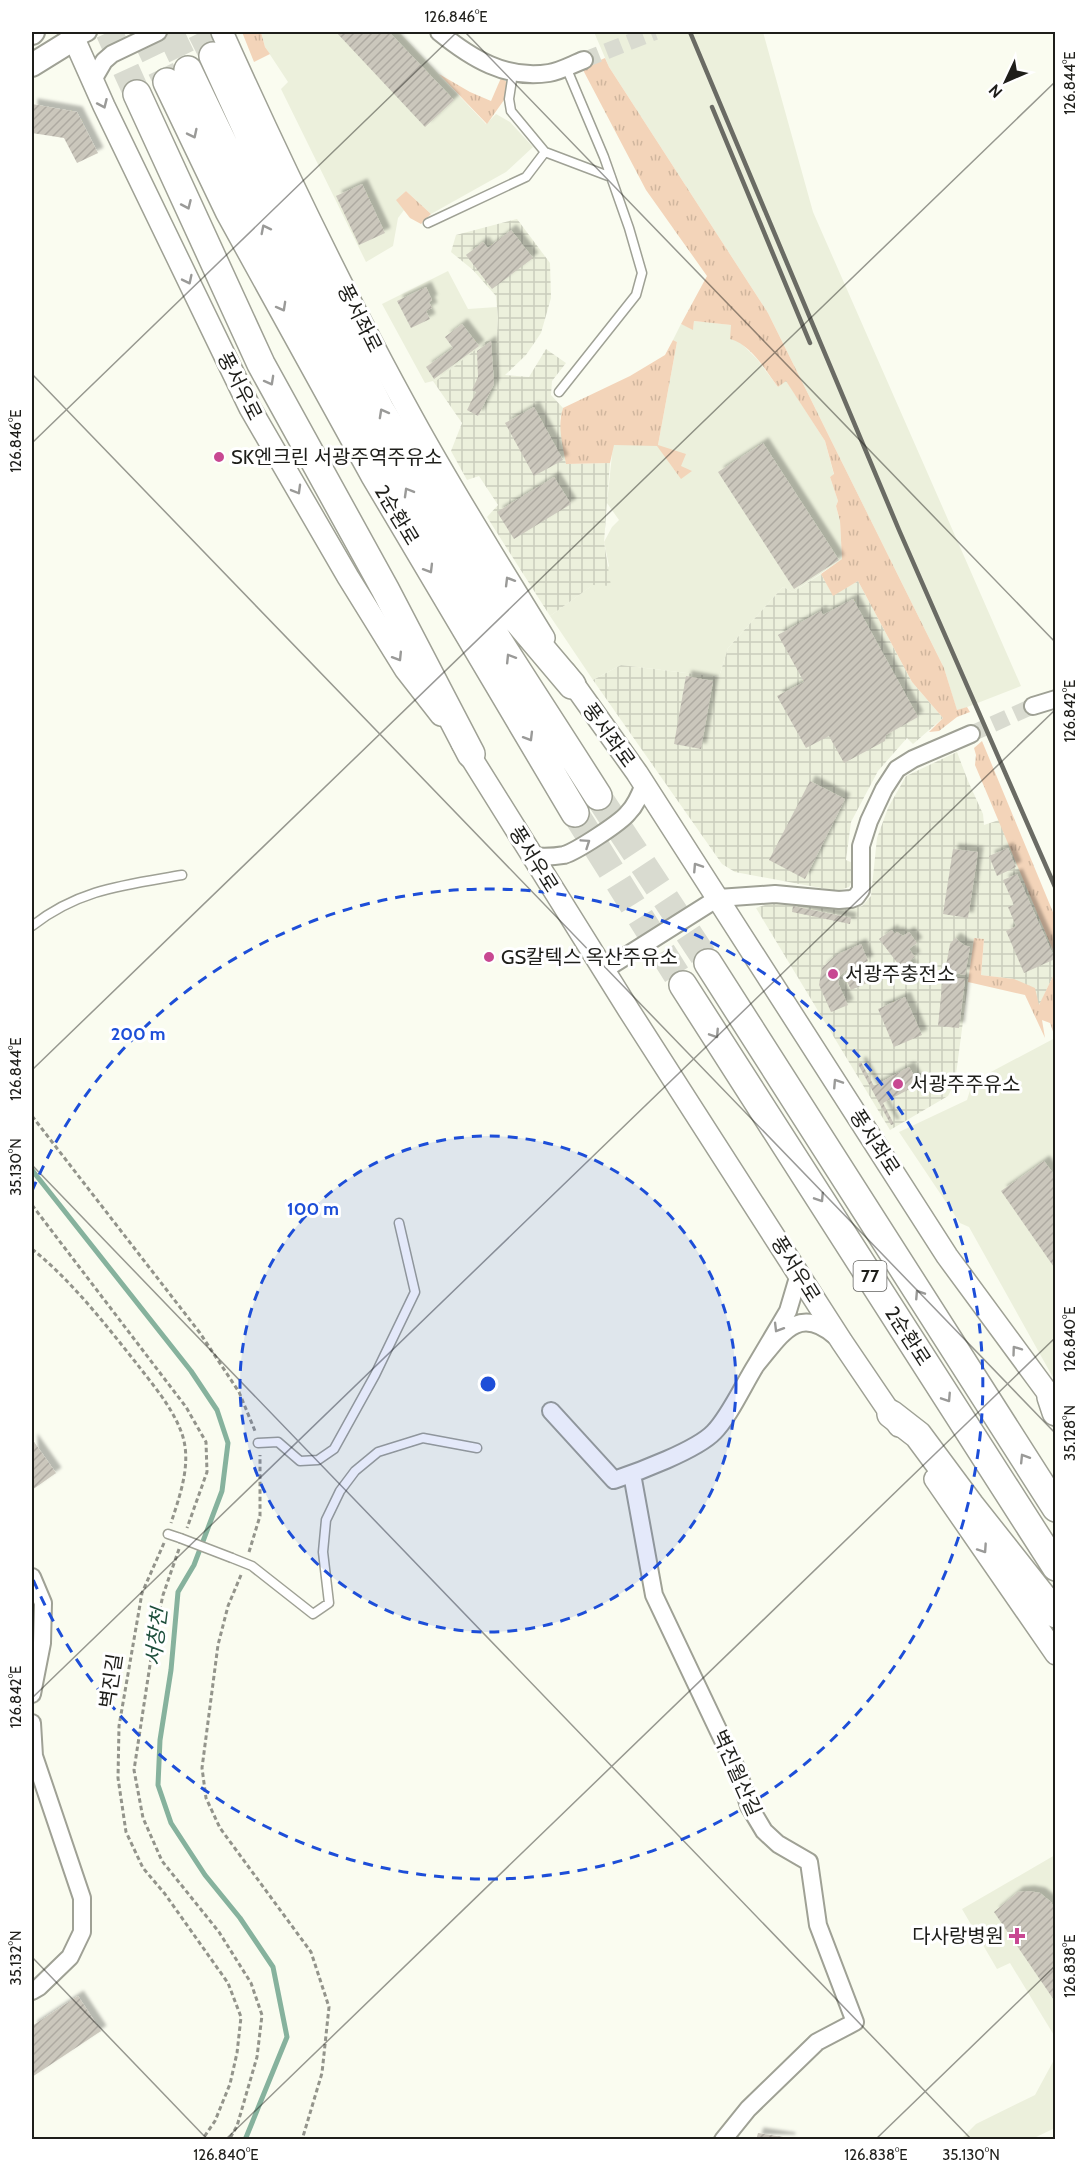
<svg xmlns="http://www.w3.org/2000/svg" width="1087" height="2171" font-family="Cabin,'Noto Sans KR',sans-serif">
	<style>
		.built { fill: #ecf0dc }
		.industrial { fill: url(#industrial-grid) }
		.grass { fill: url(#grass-tufts) }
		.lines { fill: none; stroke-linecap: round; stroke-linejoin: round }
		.stream { stroke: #86b29d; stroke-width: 5 }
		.building { fill: url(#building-hatch); filter: url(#shadow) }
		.minor-tunnel { stroke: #d9dbd0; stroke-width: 16; stroke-dasharray: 16 8; stroke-linecap: butt }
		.trunk-tunnel { stroke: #d9dbd0; stroke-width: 27; stroke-dasharray: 27 14; stroke-linecap: butt }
		.service-casing { stroke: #9fa195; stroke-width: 11 }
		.minor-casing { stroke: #9fa195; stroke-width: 20 }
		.tertiary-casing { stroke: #9fa195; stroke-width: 24 }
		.secondary-casing { stroke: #9fa195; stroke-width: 26 }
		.trunk-casing { stroke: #9fa195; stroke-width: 30 }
		.path { stroke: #93948b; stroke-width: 3; stroke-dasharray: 4.5 3; stroke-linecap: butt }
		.service { stroke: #fff; stroke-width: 8 }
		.minor { stroke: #fff; stroke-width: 16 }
		.tertiary { stroke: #fff; stroke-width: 21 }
		.secondary { stroke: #fff; stroke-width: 22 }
		.trunk { stroke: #fff; stroke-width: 27 }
		.rail { stroke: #6a6b64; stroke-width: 4.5 }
		.service-bridge-casing { stroke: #9fa195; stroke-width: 11; stroke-linecap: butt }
		.service-bridge { stroke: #fff; stroke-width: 8 }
		.oneway { stroke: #9a9a98 }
		.ticks { fill: none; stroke: #1e1e1a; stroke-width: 1.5; stroke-opacity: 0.45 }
		.ring { fill: none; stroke: #1d4ed8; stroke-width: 3; stroke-dasharray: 10 8 }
		.poi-dot { fill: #c84892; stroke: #fff; stroke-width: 2 }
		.labels { text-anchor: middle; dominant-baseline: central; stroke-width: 6; stroke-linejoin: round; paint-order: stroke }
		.shield { fill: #fff; stroke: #62625f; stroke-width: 1.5 }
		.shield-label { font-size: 18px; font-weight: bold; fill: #1e1e1a }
		.street-label { font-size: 20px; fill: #1e1e1a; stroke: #fff }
		.poi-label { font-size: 20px; fill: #1e1e1a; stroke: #fff; text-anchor: start }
		.water-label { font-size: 21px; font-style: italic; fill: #1e4f3c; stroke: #fff }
		.centre { fill: #1d4ed8; stroke: #fff; stroke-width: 3 }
		.ring-label { font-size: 18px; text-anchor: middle; font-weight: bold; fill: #1d4ed8; stroke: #fff; stroke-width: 6; stroke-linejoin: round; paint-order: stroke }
		.neatline { fill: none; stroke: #1e1e1a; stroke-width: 2 }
		.ticks-label { font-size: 15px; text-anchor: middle; fill: #1e1e1a }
	</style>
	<defs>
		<pattern id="industrial-grid" width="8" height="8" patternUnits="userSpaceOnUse" patternTransform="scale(1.5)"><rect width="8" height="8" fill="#ecf0dc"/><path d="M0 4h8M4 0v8" fill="none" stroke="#cacdbc"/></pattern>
		<pattern id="grass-tufts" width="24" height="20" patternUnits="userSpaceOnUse" patternTransform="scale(1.5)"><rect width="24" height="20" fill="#f3d4b9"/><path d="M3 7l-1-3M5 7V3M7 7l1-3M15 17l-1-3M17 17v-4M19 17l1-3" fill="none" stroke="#d0b69e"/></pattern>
		<pattern id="building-hatch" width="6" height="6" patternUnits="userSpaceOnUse" patternTransform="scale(1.5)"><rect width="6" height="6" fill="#cbc7bc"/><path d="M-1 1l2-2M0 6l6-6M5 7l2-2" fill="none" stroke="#aeaaa1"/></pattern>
		<filter id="shadow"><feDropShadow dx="5.5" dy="-5.5" stdDeviation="1.5" flood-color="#0004"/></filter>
	</defs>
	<rect width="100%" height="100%" fill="#fafcf0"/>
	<!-- built -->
	<path class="built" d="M261 32H399L486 124 496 114 510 122 533 147 506 172 431 214 406 191 397 200 404 210 398 218 393 246 366 262 281 89 288 82 265 47Z
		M594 32H763L813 212 1021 686 957 711 944 668 768 313 609 67Z
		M448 271 468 309 497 307 498 318 497 334 437 380 425 383 382 304Z
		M694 321 732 325 740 342 757 359 778 387 786 380 825 441 834 475 830 477 838 501 836 506 840 521 842 559 793 592 783 587 728 648 719 677 621 665 593 680 550 616 590 587 609 566 604 542 612 527 619 520 607 503 613 445H658L677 342 673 340 681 324 693 329Z
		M1055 1038V1381L969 1227 960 1223 899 1132 967 1100 972 1084 985 1080 989 1073Z
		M1055 1855V2037L1010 1963 997 1969 962 1909Z
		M1055 2058V2128L1032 2139H961L976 2124 1035 2095Z"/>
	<!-- industrial -->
	<path class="industrial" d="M517 219 550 263 551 298 541 333 526 355 505 375 529 377 546 349 566 363 552 381 551 395 563 408 560 418 566 464 610 463 604 542 611 586 593 585 550 616 487 517 498 505 479 476 467 480 451 451 462 423 433 381 437 380 497 333 498 318 496 296 473 270 451 252 456 235Z
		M821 574 833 595 858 581 912 682 943 718 913 744 907 738 878 771 851 822 846 860 855 864V876L849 887 837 891 735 872 722 864 593 680 621 665 719 677 728 648 783 587 793 592Z
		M957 752 968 781 983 814 984 825 999 820 1055 955V972L1039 1006 1014 979 981 975 984 939 974 938 955 1082 948 1096 890 1130 756 908 771 903 845 909 862 906 871 896 877 838 888 808 906 776Z"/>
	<!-- grass -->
	<path class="grass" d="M242 32H261L265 47 270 54 254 62Z
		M605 58 609 67 768 313 944 668 957 710 967 707 970 712 957 717 939 731 929 732 943 718 912 682 858 581 833 596 821 574 842 559 840 521 836 506 838 501 830 477 834 474 825 441 786 381 778 387C765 370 752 345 730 339L731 325 694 321 693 330 681 324 707 276 646 190 582 68Z
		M439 74 470 92 491 101 501 78 507 82 504 100 487 124Z
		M406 191 431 214 421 224 410 218 396 200Z
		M673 340 677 342 658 445 686 454 681 466 692 471 681 479 657 446 614 445 610 463 566 464C563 446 557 426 563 408L630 376 665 355Z
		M982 741 1055 917V955L975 765 976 755 974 748Z
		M974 938 984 939 981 975 1014 979 1035 988 1039 1005 1055 972V1037L1050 1023 1042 1020 1045 1038 1025 995 968 982Z"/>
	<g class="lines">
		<!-- stream -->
		<path class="stream" d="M32 1170 191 1371 217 1410 228 1443 222 1491 194 1565 178 1592 171 1670 160 1740 158 1785 171 1823 205 1875 240 1918 273 1967 287 2037 245 2140"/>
	</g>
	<!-- building -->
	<path class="building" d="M336 32H389L454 100 425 127Z
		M32 104 77 112 98 153 77 163 64 138 32 133Z
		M362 184 385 233 359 245 336 196Z
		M511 230 533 258 492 289 466 255 483 242 488 248Z
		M426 287 432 300 429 302 432 308 426 311 430 319 411 328 397 301Z
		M462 324 479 346 434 379 426 367 453 348 445 337Z
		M491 341 494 384 478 416 467 410 476 392 472 390 478 377 477 351Z
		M534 407 563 460 534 476 505 423Z
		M763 443 839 560 794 589 718 472Z
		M554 477 571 504 514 539 497 512Z
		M853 599 918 717 886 735 885 741 844 763 829 736 806 748 777 696 804 682 778 635 821 611 823 615Z
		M686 676 713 681 701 749 674 744Z
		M810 781 845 799 805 879 769 860Z
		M1008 848 1016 867 997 876 989 856Z
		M953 849 978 852 968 918 943 914Z
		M1017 874 1055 959 1024 973 1006 931 1016 926 1008 907 1014 905 1003 880Z
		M793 906 851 918 850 924 792 912Z
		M892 930 895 934 897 932 903 936 909 932 917 943 909 949 915 957 908 962 913 968 905 973 879 939Z
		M955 938 964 945 970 947 965 975 945 971 950 944Z
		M861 944 868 961 845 971 840 976 838 983 848 1005 831 1012 819 985 822 968 836 955Z
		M871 968 876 979 851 990 846 979Z
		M943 976 965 979 959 1028 938 1026Z
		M905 997 922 1035 894 1047 878 1009Z
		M861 1062 874 1086 909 1067 919 1084 883 1103 894 1124 891 1125 858 1064Z
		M1044 1161 1056 1177V1270L1001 1191Z
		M32 1439 56 1473 32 1490Z
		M1029 1891 1040 1893 1051 1902 1056 1911V1929L1052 1937 1056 1943V2003L994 1912 1018 1892Z
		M78 1996 101 2031 32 2077V2026Z
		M758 2133 790 2138V2140H756Z"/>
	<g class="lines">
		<!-- minor-tunnel -->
		<path class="minor-tunnel" d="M584 60 655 32
			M971 734 1033 706"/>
		<!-- trunk-tunnel -->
		<path class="trunk-tunnel" d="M109 32 137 94
			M143 32 167 82
			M170 32 188 70
			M201 32 213 56
			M598 796 708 963
			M575 813 683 985"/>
		<defs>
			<path id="service" d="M545 152 611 177
				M428 223 526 177 545 152 511 111 509 99 513 73
				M559 392 636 295 642 273 629 228 604 157 566 67
				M32 926C79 889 125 885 182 875
				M258 1443 278 1442 300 1461 318 1460 334 1449 375 1375 415 1292 399 1223
				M168 1534 180 1538
				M232 1558 252 1566 313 1614 329 1603 323 1552 326 1520 340 1491 355 1471 378 1452 423 1438 477 1448"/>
			<path id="minor" d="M439 32C471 58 506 80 549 73 561 71 573 64 584 60
				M74 39 88 32
				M93 80 104 61 112 54 158 32
				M1033 706 1056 699
				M531 856C542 857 553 857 564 855 577 851 620 823 628 813 636 805 640 795 644 784
				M604 970 718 898 775 894 839 900 851 899 856 897 861 890V846L869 821 884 789 897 769 913 759 971 734
				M799 1274 788 1311 756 1365C780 1337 797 1303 835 1336
				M551 1411 614 1480C638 1472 697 1450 714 1432 729 1417 744 1384 756 1365
				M632 1474 654 1595 739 1774 749 1806 764 1831 778 1844 809 1862 818 1925 855 2022 817 2042 748 2109 723 2140
				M32 1577 43 1603 42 1643 32 1694
				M32 1723 34 1756 82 1898V1932L70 1957 39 1987 32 1991"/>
			<path id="tertiary" d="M71 32 104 106 250 408 348 577 405 669 441 715
				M222 32C281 163 343 293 413 419 454 494 500 566 544 638
				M565 672 637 773 947 1256 1056 1404
				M462 743 630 1012 842 1342 899 1426
				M935 1479 1056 1654"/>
			<path id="secondary" d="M32 33 33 32
				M32 65 74 39"/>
			<path id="trunk" d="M213 56 316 281 380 409 466 550 506 607 572 685
				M188 70C246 192 306 312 371 430 441 556 521 675 598 796
				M167 82 229 211 374 474 575 813
				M137 94 261 364 385 589 471 754
				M708 963 1056 1508
				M683 985 1056 1567
				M1051 1397 1056 1412
				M891 1414 918 1435 970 1505 1056 1614"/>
		</defs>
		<!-- service casing -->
		<use href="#service" class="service-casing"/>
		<!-- minor casing -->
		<use href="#minor" class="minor-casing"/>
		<!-- tertiary casing -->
		<use href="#tertiary" class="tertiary-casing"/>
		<!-- secondary casing -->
		<use href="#secondary" class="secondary-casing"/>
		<!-- trunk casing -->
		<use href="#trunk" class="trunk-casing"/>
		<!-- path -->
		<path class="path" d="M32 1116 200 1333 239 1392 255 1431
			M32 1205 186 1407 206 1442 207 1472 187 1528
			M32 1249C72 1281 105 1324 137 1364 153 1385 173 1408 182 1434 192 1463 180 1495 171 1523
			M164 1543 142 1593 119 1726 118 1778 126 1832 143 1868 165 1894 228 1983 241 2017 237 2053 230 2084 215 2121 202 2140
			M179 1549 163 1595 155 1632 134 1770 143 1818 162 1861 219 1932 251 1983 262 2015 257 2057 237 2126 229 2140
			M249 1552 260 1516V1455
			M241 1575 228 1606 218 1645 202 1768 206 1798 220 1828 311 1952 329 2007 322 2073 302 2140"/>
		<!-- service -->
		<use href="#service" class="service"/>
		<!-- minor -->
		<use href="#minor" class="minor"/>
		<!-- tertiary -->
		<use href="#tertiary" class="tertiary"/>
		<!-- secondary -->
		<use href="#secondary" class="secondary"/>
		<!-- trunk -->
		<use href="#trunk" class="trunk"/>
		<!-- rail -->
		<path class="rail" d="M690 32 899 530 1056 889
			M712 107 810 343"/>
		<defs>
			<path id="service-bridge" d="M180 1538 232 1558"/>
		</defs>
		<!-- service-bridge casing -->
		<use href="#service-bridge" class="service-bridge-casing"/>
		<!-- service-bridge -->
		<use href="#service-bridge" class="service-bridge"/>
	</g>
	<!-- one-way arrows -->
	<defs><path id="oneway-chevron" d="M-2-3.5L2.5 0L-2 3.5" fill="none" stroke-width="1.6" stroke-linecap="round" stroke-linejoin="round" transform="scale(1.5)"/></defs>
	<g class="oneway">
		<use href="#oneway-chevron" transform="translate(103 104) rotate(66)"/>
		<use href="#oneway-chevron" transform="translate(193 134) rotate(64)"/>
		<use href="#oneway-chevron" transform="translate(187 205) rotate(66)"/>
		<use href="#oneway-chevron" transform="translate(265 229) rotate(-117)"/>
		<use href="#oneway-chevron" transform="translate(188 280) rotate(64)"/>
		<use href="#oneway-chevron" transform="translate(282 307) rotate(61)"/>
		<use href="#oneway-chevron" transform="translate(270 381) rotate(61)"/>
		<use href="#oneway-chevron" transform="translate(383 413) rotate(-119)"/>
		<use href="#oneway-chevron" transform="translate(297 490) rotate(60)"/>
		<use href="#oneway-chevron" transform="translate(408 492) rotate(-120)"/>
		<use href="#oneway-chevron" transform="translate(429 569) rotate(59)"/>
		<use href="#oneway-chevron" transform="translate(509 581) rotate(-121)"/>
		<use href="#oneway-chevron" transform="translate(398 657) rotate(58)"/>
		<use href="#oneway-chevron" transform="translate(510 658) rotate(-122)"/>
		<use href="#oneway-chevron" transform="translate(529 737) rotate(59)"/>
		<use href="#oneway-chevron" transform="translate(586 843) rotate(-34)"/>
		<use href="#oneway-chevron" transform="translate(697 867) rotate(-123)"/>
		<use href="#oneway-chevron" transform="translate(715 1034) rotate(57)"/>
		<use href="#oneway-chevron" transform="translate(837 1083) rotate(-123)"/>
		<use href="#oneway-chevron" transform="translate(820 1198) rotate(57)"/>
		<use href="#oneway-chevron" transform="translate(919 1294) rotate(-123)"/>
		<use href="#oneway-chevron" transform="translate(778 1328) rotate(121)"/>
		<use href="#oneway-chevron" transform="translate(1016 1350) rotate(-126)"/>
		<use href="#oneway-chevron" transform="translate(947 1398) rotate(57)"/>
		<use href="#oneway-chevron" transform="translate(1024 1458) rotate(-122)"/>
		<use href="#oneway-chevron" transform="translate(983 1549) rotate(56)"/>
	</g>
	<!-- ticks -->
	<path class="ticks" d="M465 32 1056 643M32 374 1056 1434M32 443 457 32M32 1070 1056 81M32 1165 972 2140M32 1698 1056 709M32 1957 208 2140M225 2140 1056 1337M875 2140 1056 1965"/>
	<!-- distance rings -->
	<circle cx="488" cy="1384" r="248" fill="#1d4ed8" fill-opacity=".12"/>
	<g class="ring">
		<circle cx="488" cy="1384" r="248"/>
		<path d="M32 1191A495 495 0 1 1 32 1577"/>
	</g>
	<!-- markers -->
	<g class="poi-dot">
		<circle cx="219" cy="457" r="6"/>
		<circle cx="489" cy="957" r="6"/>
		<circle cx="833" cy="974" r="6"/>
		<circle cx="898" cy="1084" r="6"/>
		<path d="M1014 1927h6v6h6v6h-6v6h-6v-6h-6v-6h6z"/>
	</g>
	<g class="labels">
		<!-- shield labels -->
		<rect class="shield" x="853.5" y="1261" width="33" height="30" rx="4.5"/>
		<g class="shield-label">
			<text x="870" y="1276">77</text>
		</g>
		<!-- street labels -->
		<g class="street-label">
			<text transform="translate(360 318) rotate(63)">풍서좌로</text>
			<text transform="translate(240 386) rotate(63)">풍서우로</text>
			<text transform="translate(397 515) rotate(59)">2순환로</text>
			<text transform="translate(609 735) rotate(54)">풍서좌로</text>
			<text transform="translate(534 859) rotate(58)">풍서우로</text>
			<text transform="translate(875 1142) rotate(57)">풍서좌로</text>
			<text transform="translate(796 1269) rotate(58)">풍서우로</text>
			<text transform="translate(908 1336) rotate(57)">2순환로</text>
			<text transform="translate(111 1681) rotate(-81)">벽진길</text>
			<text transform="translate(737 1773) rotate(66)">벽진월산길</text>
		</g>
		<!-- poi labels -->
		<g class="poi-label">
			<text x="231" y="457">SK엔크린 서광주역주유소</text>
			<text x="501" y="957">GS칼텍스 옥산주유소</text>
			<text x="845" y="974">서광주충전소</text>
			<text x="910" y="1084">서광주주유소</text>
			<text x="1004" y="1936" text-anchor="end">다사랑병원</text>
		</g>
		<!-- water labels -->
		<g class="water-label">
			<text transform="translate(156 1637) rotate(-83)">서창천</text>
		</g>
	</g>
	<circle cx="488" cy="1384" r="9" class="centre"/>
	<g class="ring-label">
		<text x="138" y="1040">200 m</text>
		<text x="313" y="1215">100 m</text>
	</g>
	<!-- border -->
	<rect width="1087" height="2171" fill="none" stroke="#ffffff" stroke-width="66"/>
	<!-- north arrow -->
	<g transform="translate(1006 81) rotate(226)" stroke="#ffffff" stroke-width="4.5" paint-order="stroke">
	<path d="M0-4.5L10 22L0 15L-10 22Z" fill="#1e1e1a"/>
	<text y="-9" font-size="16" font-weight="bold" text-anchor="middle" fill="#1e1e1a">N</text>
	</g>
	<rect x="33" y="33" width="1021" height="2105" class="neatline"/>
	<g class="ticks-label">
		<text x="456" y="22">126.846°E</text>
		<text transform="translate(1070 83) rotate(-90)" y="5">126.844°E</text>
		<text transform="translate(16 441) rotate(-90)" y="5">126.846°E</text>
		<text transform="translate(1070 711) rotate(-90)" y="5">126.842°E</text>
		<text transform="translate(16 1069) rotate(-90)" y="5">126.844°E</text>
		<text transform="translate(16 1167) rotate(-90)" y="5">35.130°N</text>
		<text transform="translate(1070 1339) rotate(-90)" y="5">126.840°E</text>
		<text transform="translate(1070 1433) rotate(-90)" y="5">35.128°N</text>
		<text transform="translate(16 1697) rotate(-90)" y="5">126.842°E</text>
		<text transform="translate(16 1958) rotate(-90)" y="5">35.132°N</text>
		<text transform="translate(1070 1966) rotate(-90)" y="5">126.838°E</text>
		<text x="226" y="2160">126.840°E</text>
		<text x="876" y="2160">126.838°E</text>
		<text x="971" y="2160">35.130°N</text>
	</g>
</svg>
